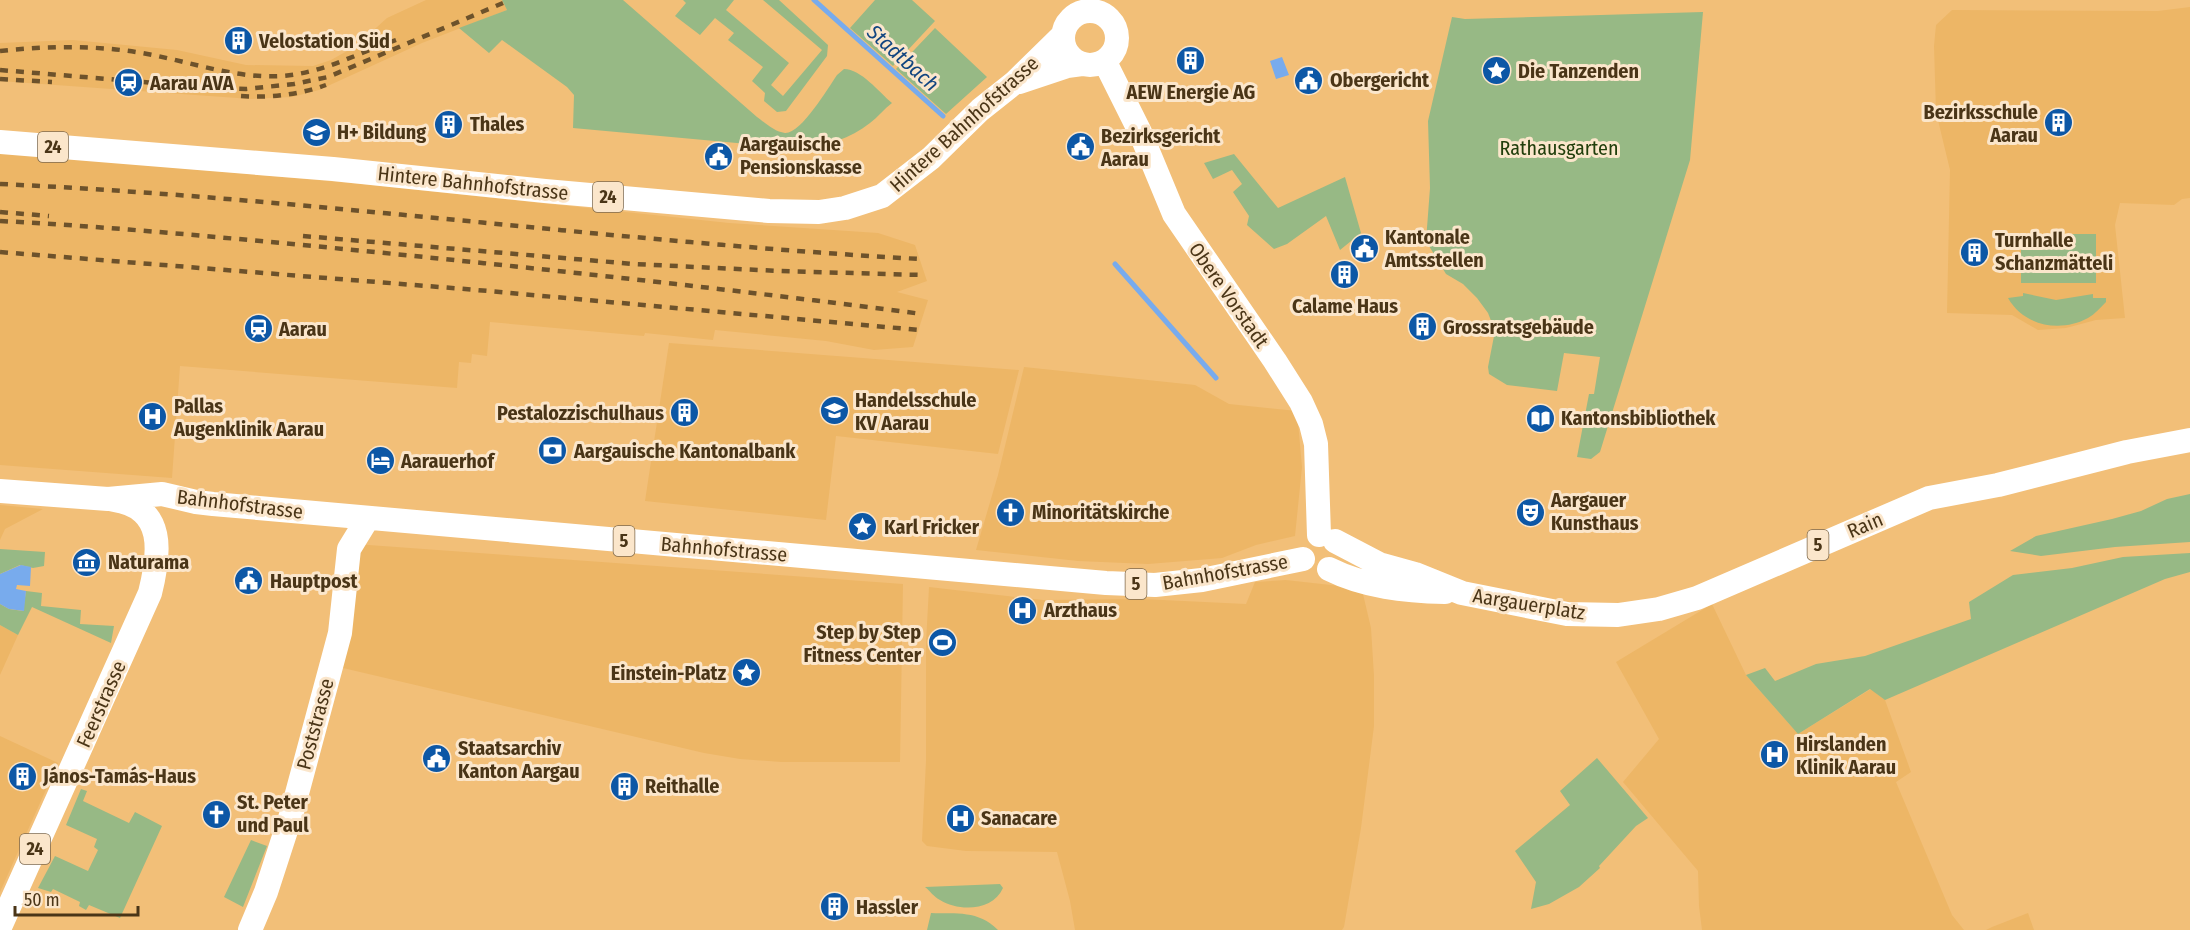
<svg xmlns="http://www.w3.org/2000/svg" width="2190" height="930" font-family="'Fira Sans Condensed',sans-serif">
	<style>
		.built { fill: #edb666 }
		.green { fill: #97b985 }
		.water { fill: #78abed }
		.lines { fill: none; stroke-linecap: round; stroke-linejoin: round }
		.stream { stroke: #78abed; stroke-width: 5 }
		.major { stroke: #fff; stroke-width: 24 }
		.rail { stroke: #6d522b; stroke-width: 4.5; stroke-dasharray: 8 8; stroke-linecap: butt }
		.labels { text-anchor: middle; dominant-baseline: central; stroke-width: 6; stroke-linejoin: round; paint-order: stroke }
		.shield { fill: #fbe6cb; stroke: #7f6a4d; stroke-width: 1.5 }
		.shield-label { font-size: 18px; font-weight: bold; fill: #4a3517 }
		.poi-label { font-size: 20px; font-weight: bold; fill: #4a3517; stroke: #fbe6cb; text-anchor: start }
		.street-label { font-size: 20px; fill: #4a3517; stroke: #fbe6cb }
		.park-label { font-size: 20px; fill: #213e0b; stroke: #fbe6cb }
		.water-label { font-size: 21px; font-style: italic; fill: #124580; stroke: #fbe6cb }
	</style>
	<rect width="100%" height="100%" fill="#f2bf78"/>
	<!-- built -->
	<path class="built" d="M426 0H502L507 10 422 43 319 90 292 97 251 99 0 81V43L73 40 177 50 246 65 313 66 331 60 356 46 387 18Z
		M2190 7V198L2182 199 2174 205 2120 203 2115 225 2125 318 2096 320 2066 328 2038 330 2012 315 1947 313 1950 170 1936 112 1934 46 1936 25 1952 10 2158 11Z
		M0 152 362 184 729 223 878 233 915 245 927 281 897 292 928 300 913 347 874 350 826 341 715 330 713 340 645 333 644 336 490 322 487 356 472 354 471 363 459 362 457 388 180 366 172 478 0 465Z
		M669 343 1019 370 998 454 836 436 826 520 645 501Z
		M1024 367 1195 385 1229 404 1297 411 1302 467 1295 536 1256 545 1222 558 1148 564 1078 561 976 550 998 475Z
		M0 505 43 509 5 529 0 540Z
		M355 544 903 584 900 762H781L740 759 704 753 343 668Z
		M1286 580 1358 588 1363 594 1371 628 1374 676V726L1361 828 1344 927 1342 930H1075L1070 901 1057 852 966 851 927 846 922 841 926 761V643L929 587 1043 600 1142 599 1246 604 1255 582Z
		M1712 604 1746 675 1798 734 1871 689 1885 700 1911 772 1896 782 1952 915 1964 930H1702L1699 906 1698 871 1623 782 1659 739 1616 662Z
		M0 625 18 635 0 675Z
		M0 736 58 763 0 892Z
		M2028 913 2034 930H1986L1992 927Z"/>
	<!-- green -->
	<path class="green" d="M502 0H623L757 117C765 123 775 132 785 133 801 134 828 88 837 75L844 69C861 69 879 92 892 103 884 109 878 117 870 123 850 139 827 145 802 149L573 128 574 95 567 87 502 40 489 53 459 28 507 10Z
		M683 0H734L726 10 789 63 771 85 783 96 822 50 763 0H779L828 45 827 56 786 111 777 112 764 101 765 93 752 81 763 67 728 40 734 33 715 18 700 35 675 16 686 3Z
		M875 0H912L935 21 893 66 850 28Z
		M1703 12 1690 160 1600 452 1591 459 1577 457 1589 394H1594L1600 357 1564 353 1557 391 1507 385 1489 374 1488 367 1495 331 1488 313 1477 298 1463 284 1446 274 1426 241 1430 188 1428 121 1452 17 1465 19Z
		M935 28 987 77 946 114 896 69Z
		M1234 154 1278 208 1345 177 1361 233 1340 250 1326 216 1287 244 1274 249 1247 225 1249 216 1233 192 1242 184 1232 170 1213 179 1204 163Z
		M2021 234H2096V283H2021Z
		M2023 293 2056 300 2093 294V298H2106V302C2100 308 2095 314 2088 318 2060 333 2024 326 2008 298L2023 296Z
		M2190 494V542L2115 547 2041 556 2010 551 2036 536 2112 519 2141 511 2167 499Z
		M0 549 45 552 44 566 33 568 20 565 0 574Z
		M2190 553V572L2165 579 1885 700 1870 689 1798 734 1746 675 1765 668 1775 681 1816 664 1865 656 1971 619 1969 602 2013 575 2072 568 2123 557Z
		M26 591 42 593 41 606 81 610 80 624 114 626 111 643 32 607 18 635 0 625V604L9 609 23 611Z
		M1597 758 1648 818 1636 826 1599 866 1600 868 1579 887 1549 904 1531 909 1536 882 1515 851 1570 805 1560 791Z
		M81 789 87 791 83 801 129 823 135 812 162 826 120 918 89 905 86 910 79 906 80 902 53 889 51 892 38 888 55 856 88 871 98 850 94 847 97 839 66 825Z
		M251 840 267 846 243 907 224 897Z
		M1000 884 1003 888C993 911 959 912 940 900 934 897 930 891 925 887Z
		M931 913C957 914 978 910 998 930H927Z"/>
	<!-- water -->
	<path class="water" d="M1282 57 1289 75 1276 79 1270 61Z
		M21 565 31 567 30 586 17 585 16 589 26 591 24 611 9 609 0 604V574Z"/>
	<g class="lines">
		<!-- stream -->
		<path class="stream" d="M814 0 943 116
			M1115 264 1216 378"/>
		<!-- major -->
		<path class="major" d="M1063 38a27 27 0 1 1 54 0a27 27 0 1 1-54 0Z
			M1105 62 1140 132 1174 214 1275 361 1301 402 1311 424 1316 444 1319 535
			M1019 82 1067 66 1082 64
			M0 142 333 169 545 191 769 211 819 212 845 208 882 196 931 158 980 110 1014 83 1063 35
			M0 491 108 499 162 494 196 502 213 504 1106 583 1155 585 1202 580 1303 559
			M1335 541 1379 564 1415 574 1462 593 1567 614 1618 615 1659 609 1697 598 1929 498 1998 485 2127 452 2190 440
			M1329 569C1365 587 1405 591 1445 592
			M0 927 150 593C160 553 166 508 114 500
			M250 930 266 892 292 812 340 633 349 549 368 518"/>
		<!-- rail -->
		<path class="rail" d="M0 51C47 46 95 45 142 53 189 61 234 79 282 76 323 73 358 53 396 40
			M0 70 215 88 246 89 294 84 328 77 503 3
			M0 79 52 82
			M241 96C270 98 298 95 326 85
			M0 184C308 198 613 242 920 259
			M0 212 49 216
			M0 221C115 227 229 238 344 249 537 268 730 289 922 314
			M303 236 634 264 779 271 923 275
			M0 252 477 290 919 330"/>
	</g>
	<!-- icons -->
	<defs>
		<symbol id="building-disc" viewBox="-11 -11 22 22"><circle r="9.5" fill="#0c57a6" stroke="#fbe6cb"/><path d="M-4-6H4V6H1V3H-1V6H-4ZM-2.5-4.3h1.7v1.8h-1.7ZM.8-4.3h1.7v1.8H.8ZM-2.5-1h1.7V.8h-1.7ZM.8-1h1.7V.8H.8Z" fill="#fff"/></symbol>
		<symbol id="sight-disc" viewBox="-11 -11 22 22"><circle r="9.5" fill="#0c57a6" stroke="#fbe6cb"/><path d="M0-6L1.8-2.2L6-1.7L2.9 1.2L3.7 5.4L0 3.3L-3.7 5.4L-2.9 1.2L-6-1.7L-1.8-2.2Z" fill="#fff"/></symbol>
		<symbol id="civic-disc" viewBox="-11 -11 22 22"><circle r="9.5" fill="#0c57a6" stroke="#fbe6cb"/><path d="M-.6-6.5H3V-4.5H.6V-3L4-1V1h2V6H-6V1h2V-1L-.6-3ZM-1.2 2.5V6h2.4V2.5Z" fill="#fff"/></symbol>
		<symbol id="station-disc" viewBox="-11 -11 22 22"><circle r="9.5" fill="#0c57a6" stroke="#fbe6cb"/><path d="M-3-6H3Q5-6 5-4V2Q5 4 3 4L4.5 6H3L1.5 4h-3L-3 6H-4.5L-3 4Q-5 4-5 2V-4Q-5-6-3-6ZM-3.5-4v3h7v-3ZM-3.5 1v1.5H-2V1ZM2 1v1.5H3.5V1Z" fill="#fff"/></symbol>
		<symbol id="school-disc" viewBox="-11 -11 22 22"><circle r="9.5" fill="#0c57a6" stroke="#fbe6cb"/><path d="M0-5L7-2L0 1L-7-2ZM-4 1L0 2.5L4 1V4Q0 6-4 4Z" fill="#fff"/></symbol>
		<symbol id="university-disc" viewBox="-11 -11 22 22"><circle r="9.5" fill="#0c57a6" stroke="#fbe6cb"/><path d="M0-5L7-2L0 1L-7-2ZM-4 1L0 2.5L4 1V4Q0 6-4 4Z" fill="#fff"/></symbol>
		<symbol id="hospital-disc" viewBox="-11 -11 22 22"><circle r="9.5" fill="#0c57a6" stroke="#fbe6cb"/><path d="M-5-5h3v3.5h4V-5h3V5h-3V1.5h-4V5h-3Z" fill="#fff"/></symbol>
		<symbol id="library-disc" viewBox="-11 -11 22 22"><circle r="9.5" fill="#0c57a6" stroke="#fbe6cb"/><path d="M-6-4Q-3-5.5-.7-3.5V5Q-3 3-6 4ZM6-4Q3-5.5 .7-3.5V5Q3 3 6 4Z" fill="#fff"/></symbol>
		<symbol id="bank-disc" viewBox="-11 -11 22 22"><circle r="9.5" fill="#0c57a6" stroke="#fbe6cb"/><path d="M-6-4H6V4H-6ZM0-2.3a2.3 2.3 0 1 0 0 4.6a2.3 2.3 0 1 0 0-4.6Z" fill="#fff"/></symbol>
		<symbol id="hotel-disc" viewBox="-11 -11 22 22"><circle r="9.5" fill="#0c57a6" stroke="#fbe6cb"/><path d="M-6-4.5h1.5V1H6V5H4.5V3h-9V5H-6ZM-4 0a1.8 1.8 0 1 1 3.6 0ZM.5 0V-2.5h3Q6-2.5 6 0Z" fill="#fff"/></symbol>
		<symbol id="church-disc" viewBox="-11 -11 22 22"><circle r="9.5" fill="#0c57a6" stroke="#fbe6cb"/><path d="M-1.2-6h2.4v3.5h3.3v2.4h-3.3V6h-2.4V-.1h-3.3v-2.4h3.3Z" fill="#fff"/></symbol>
		<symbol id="theatre-disc" viewBox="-11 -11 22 22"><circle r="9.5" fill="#0c57a6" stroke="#fbe6cb"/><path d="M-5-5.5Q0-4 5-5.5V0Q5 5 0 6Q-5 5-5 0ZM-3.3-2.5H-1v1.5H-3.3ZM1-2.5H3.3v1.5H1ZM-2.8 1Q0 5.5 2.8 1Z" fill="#fff"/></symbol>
		<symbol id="museum-disc" viewBox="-11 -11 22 22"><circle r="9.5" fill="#0c57a6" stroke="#fbe6cb"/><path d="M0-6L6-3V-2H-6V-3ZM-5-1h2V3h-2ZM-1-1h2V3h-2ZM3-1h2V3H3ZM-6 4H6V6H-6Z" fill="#fff"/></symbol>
		<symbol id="stadium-disc" viewBox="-11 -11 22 22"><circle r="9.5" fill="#0c57a6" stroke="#fbe6cb"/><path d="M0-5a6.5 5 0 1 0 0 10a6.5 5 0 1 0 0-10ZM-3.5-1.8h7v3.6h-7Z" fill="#fff"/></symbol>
	</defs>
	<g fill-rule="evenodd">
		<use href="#building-disc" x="222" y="24" width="33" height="33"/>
		<use href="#building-disc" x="1174" y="44" width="33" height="33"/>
		<use href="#sight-disc" x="1480" y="54" width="33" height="33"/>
		<use href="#civic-disc" x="1292" y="64" width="33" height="33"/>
		<use href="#station-disc" x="112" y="66" width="33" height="33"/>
		<use href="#building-disc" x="2042" y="106" width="33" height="33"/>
		<use href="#building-disc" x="432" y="108" width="33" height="33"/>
		<use href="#school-disc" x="300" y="116" width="33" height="33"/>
		<use href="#civic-disc" x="1064" y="130" width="33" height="33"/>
		<use href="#civic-disc" x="702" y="140" width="33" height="33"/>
		<use href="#civic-disc" x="1348" y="232" width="33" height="33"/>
		<use href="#building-disc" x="1958" y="236" width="33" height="33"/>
		<use href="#building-disc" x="1328" y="258" width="33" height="33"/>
		<use href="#building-disc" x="1406" y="310" width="33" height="33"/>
		<use href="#station-disc" x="242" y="312" width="33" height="33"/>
		<use href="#university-disc" x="818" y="394" width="33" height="33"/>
		<use href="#building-disc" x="668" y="396" width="33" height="33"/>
		<use href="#hospital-disc" x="136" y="400" width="33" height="33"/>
		<use href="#library-disc" x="1524" y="402" width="33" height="33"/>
		<use href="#bank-disc" x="536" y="434" width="33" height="33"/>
		<use href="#hotel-disc" x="364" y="444" width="33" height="33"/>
		<use href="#church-disc" x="994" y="496" width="33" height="33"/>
		<use href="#theatre-disc" x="1514" y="496" width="33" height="33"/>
		<use href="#sight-disc" x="846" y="510" width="33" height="33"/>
		<use href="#museum-disc" x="70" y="546" width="33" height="33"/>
		<use href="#civic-disc" x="232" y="564" width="33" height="33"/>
		<use href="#hospital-disc" x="1006" y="594" width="33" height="33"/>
		<use href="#stadium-disc" x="926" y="626" width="33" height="33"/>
		<use href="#sight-disc" x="730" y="656" width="33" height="33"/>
		<use href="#hospital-disc" x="1758" y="738" width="33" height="33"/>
		<use href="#civic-disc" x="420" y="742" width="33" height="33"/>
		<use href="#building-disc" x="6" y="760" width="33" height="33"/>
		<use href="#building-disc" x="608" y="770" width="33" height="33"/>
		<use href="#church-disc" x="200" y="798" width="33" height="33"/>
		<use href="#hospital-disc" x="944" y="802" width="33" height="33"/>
		<use href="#building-disc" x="818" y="890" width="33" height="33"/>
	</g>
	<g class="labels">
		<!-- shield labels -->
		<g class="shield">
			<rect x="38" y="132" width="30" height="30" rx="4.5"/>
			<rect x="593" y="182" width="30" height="30" rx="4.5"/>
			<rect x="613.5" y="526" width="21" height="30" rx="4.5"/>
			<rect x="1807.5" y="530" width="21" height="30" rx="4.5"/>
			<rect x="1125.5" y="569" width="21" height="30" rx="4.5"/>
			<rect x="20" y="834" width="30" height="30" rx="4.5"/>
		</g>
		<g class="shield-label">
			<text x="53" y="147">24</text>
			<text x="608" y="197">24</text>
			<text x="624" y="541">5</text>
			<text x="1818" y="545">5</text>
			<text x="1136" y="584">5</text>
			<text x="35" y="849">24</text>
		</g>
		<!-- poi labels -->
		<g class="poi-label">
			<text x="259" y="41">Velostation Süd</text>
			<text x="1518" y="71">Die Tanzenden</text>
			<text x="1330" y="80">Obergericht</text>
			<text x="150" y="83">Aarau AVA</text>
			<text x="1191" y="92" text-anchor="middle">AEW Energie AG</text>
			<text x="2038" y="112" text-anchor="end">Bezirksschule<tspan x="2038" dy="23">Aarau</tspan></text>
			<text x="470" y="124">Thales</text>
			<text x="337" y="132">H+ Bildung</text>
			<text x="1101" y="136">Bezirksgericht<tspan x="1101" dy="23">Aarau</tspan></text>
			<text x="740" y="144">Aargauische<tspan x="740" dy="23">Pensionskasse</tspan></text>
			<text x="1385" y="237">Kantonale<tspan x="1385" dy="23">Amtsstellen</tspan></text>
			<text x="1995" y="240">Turnhalle<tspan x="1995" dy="23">Schanzmätteli</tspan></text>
			<text x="1345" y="306" text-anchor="middle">Calame Haus</text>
			<text x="1443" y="327">Grossratsgebäude</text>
			<text x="279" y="329">Aarau</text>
			<text x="855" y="400">Handelsschule<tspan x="855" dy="23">KV Aarau</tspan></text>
			<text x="174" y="406">Pallas<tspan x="174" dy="23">Augenklinik Aarau</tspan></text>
			<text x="664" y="413" text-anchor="end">Pestalozzischulhaus</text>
			<text x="1561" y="418">Kantonsbibliothek</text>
			<text x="574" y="451">Aargauische Kantonalbank</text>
			<text x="401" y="461">Aarauerhof</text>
			<text x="1551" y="500">Aargauer<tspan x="1551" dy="23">Kunsthaus</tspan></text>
			<text x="1032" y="512">Minoritätskirche</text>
			<text x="884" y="527">Karl Fricker</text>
			<text x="108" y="562">Naturama</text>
			<text x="270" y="581">Hauptpost</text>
			<text x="1044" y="610">Arzthaus</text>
			<text x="921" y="632" text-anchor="end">Step by Step<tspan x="921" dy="23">Fitness Center</tspan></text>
			<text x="726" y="673" text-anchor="end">Einstein-Platz</text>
			<text x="1796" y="744">Hirslanden<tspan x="1796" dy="23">Klinik Aarau</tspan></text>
			<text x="458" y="748">Staatsarchiv<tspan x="458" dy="23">Kanton Aargau</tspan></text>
			<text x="43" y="776">János-Tamás-Haus</text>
			<text x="645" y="786">Reithalle</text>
			<text x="237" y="802">St. Peter<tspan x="237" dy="23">und Paul</tspan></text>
			<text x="981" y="818">Sanacare</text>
			<text x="856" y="907">Hassler</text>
		</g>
		<!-- street labels -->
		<g class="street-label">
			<text transform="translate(964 124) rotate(-42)">Hintere Bahnhofstrasse</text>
			<text transform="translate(473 183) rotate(6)">Hintere Bahnhofstrasse</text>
			<text transform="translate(1229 295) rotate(55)">Obere Vorstadt</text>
			<text transform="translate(240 504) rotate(7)">Bahnhofstrasse</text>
			<text transform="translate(1865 525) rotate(-23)">Rain</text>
			<text transform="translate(724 549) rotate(5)">Bahnhofstrasse</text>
			<text transform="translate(1225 572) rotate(-10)">Bahnhofstrasse</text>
			<text transform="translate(1529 604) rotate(9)">Aargauerplatz</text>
			<text transform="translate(101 704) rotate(-66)">Feerstrasse</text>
			<text transform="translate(315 724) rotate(-75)">Poststrasse</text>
		</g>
		<!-- park labels -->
		<g class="park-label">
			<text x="1559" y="148">Rathausgarten</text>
		</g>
		<!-- water labels -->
		<g class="water-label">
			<text transform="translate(903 58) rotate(42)">Stadtbach</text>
		</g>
	</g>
	<!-- scale -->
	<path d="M15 906v9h123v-9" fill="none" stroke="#4a3517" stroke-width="3"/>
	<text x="24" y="906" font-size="18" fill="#4a3517" stroke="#fbe6cb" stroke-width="4.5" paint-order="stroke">50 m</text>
</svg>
